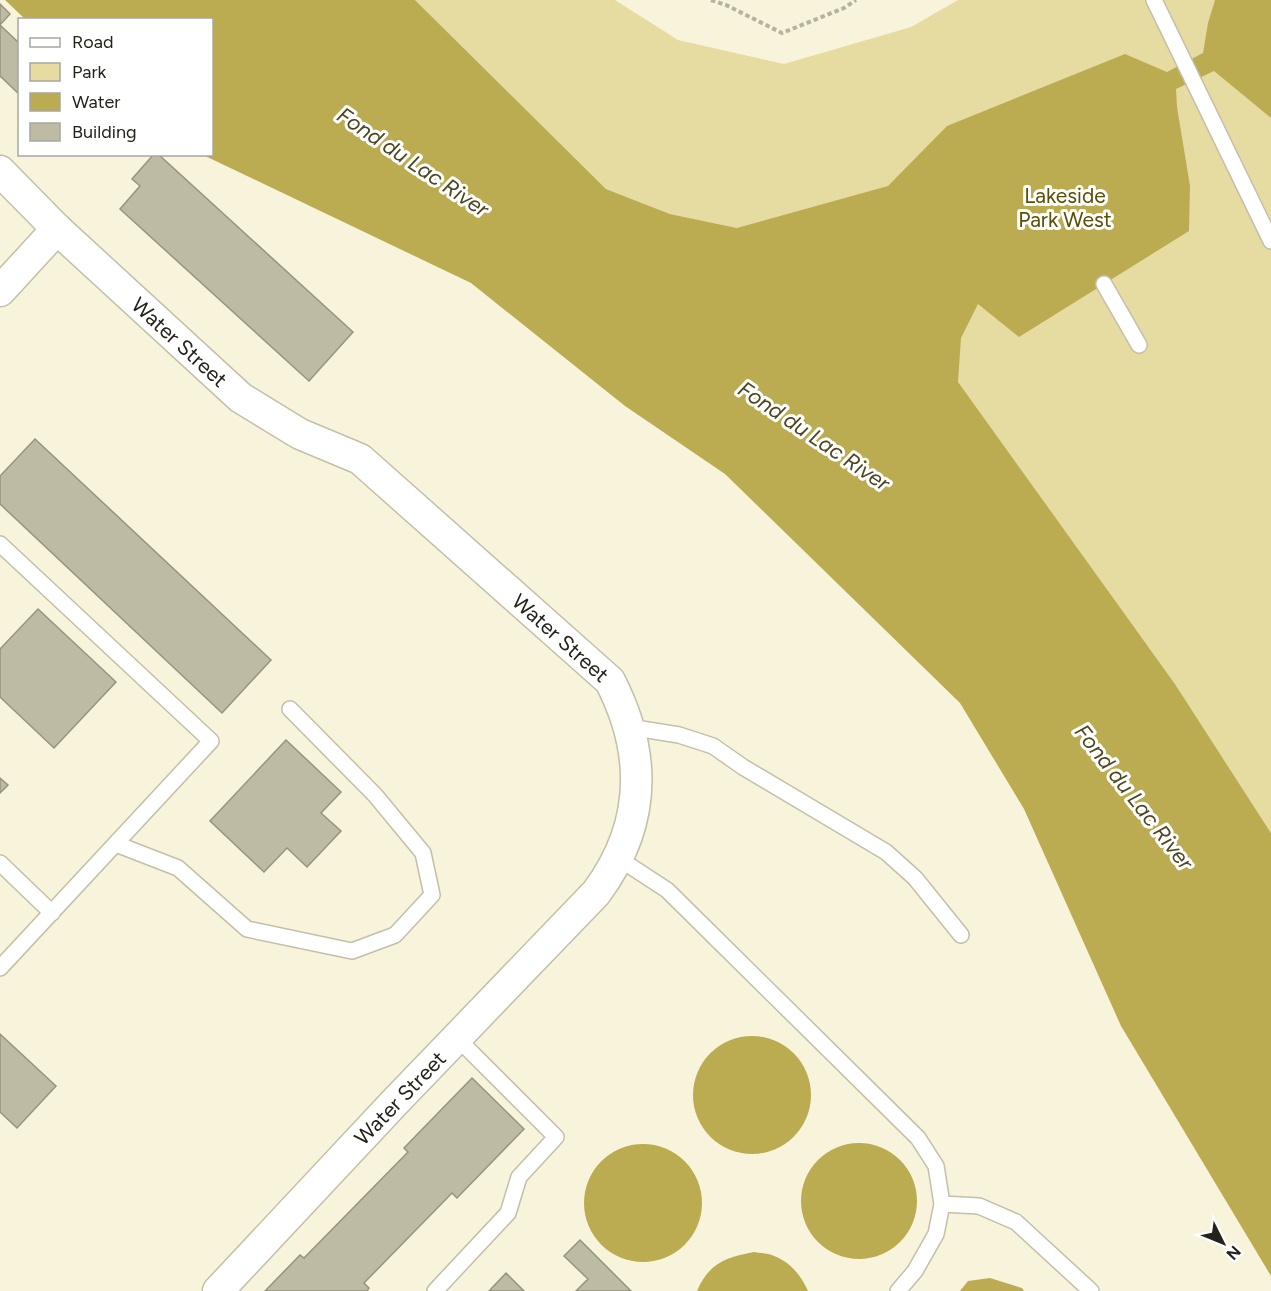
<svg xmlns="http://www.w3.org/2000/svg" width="1271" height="1291" font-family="Figtree,sans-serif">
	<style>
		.green { fill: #e6dca2 }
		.water { fill: #bcac51 }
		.building { fill: #bebba4; stroke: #97947e; stroke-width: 1.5 }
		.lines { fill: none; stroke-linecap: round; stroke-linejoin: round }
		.lane-casing { stroke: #c3bfa9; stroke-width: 18 }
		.street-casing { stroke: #c3bfa9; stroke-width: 33 }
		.path { stroke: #b5b29f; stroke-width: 4; stroke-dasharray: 4.5 3; stroke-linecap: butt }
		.lane { stroke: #fff; stroke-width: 15 }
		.street { stroke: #fff; stroke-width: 30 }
		.labels { text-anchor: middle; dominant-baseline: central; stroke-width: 6; stroke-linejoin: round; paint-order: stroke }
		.park-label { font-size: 21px; fill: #5a4f04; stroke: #fff }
		.street-label { font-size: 21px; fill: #24221a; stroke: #fff }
		.water-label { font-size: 22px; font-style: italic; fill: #4d461f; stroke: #fff }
	</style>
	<rect width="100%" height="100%" fill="#f8f4dc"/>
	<!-- green -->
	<path class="green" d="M415 0H615L678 40 784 64 911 27 958 0H1271V833L1175 684 958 383 737 228 670 214 606 189Z"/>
	<!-- water -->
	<path class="water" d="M5 0H415L606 189 670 214 737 228 888 186 947 126 1125 54 1167 72 1203 53 1208 23 1215 0H1271V118L1214 71 1176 89 1177 107 1190 186 1189 231 1019 337 978 304 961 338 958 382 1175 684 1271 833V1276L1121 1026 1024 809 960 703 725 474 625 406 471 283 203 155 212 154V20L25 19Z
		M693 1095a59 59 0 1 1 118 0a59 59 0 1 1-118 0Z
		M801 1201a58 58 0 1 1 116 0a58 58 0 1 1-116 0Z
		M584 1203a59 59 0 1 1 118 0a59 59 0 1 1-118 0Z
		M754 1252C760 1253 768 1253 774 1256 790 1262 801 1275 808 1291H697C709 1263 726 1257 754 1252Z
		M990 1278 1022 1288 1024 1291H960L968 1281Z"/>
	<!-- building -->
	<path class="building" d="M0 4 10 14 0 25Z
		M0 25 18 42 20 41V95L0 76Z
		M154 154H158L353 332 309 381 120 209 140 186 132 179Z
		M35 439 271 660 222 713 0 504V476Z
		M38 609 116 682 54 748 0 697V649Z
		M286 740 341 792 321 813 341 831 307 867 287 848 264 872 210 821Z
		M0 778 8 785 0 793Z
		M0 1034 56 1086 17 1128 0 1112Z
		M472 1078 524 1129 457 1198 452 1193 364 1283 369 1288 367 1291H265L300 1255 304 1258 408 1152 404 1148Z
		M580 1240 631 1291H576L588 1279 564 1256Z
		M506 1273 524 1291H489Z"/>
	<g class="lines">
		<defs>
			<path id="lane" d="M1154 0 1271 241
				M1104 284 1139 345
				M0 544 211 741 0 968
				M629 727 679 735 713 746 743 767 886 852 915 878 961 935
				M116 844 178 868 247 929 352 951 395 935 432 895 423 853 375 795 290 709
				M618 858 667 890 918 1138 936 1166 942 1204 936 1234 915 1271 898 1291
				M0 863 52 913
				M942 1204 979 1206 1016 1222 1091 1291
				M435 1291 508 1213 519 1177 556 1137 457 1038"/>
			<g id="street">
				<path id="s1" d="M0 171 57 229 241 398 300 434 360 459 610 681C648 755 646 826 596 893L394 1103 218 1291"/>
				<path d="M0 291 57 229"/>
			</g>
		</defs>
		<!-- lane casing -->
		<use href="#lane" class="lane-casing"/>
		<!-- street casing -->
		<use href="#street" class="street-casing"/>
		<!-- path -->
		<path class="path" d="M711 0 726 5 782 33 844 8 856 0"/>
		<!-- lane -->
		<use href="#lane" class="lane"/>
		<!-- street -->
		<use href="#street" class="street"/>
	</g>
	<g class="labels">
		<!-- park labels -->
		<g class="park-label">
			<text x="1065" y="195">Lakeside<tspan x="1065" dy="24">Park West</tspan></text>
		</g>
		<!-- street labels -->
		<g class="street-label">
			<text stroke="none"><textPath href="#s1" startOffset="248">Water Street</textPath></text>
			<text stroke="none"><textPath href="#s1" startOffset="734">Water Street</textPath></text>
			<text transform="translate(400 1098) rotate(-46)">Water Street</text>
		</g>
		<!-- water labels -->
		<g class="water-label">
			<text transform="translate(413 162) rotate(34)">Fond du Lac River</text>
			<text transform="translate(814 436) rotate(34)">Fond du Lac River</text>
			<text transform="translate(1134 797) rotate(52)">Fond du Lac River</text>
		</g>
	</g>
	<!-- legend -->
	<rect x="18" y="18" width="195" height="138" fill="#ffffff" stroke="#a7a7a3" stroke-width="1.5"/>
	<rect x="30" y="38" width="30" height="9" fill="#ffffff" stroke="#a7a7a3" stroke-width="1.5"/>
	<text x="72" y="48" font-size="18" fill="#24221a">Road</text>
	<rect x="30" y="63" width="30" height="18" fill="#e6dca2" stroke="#a7a7a3" stroke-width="1.5"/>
	<text x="72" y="78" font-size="18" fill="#24221a">Park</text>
	<rect x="30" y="93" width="30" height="18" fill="#bcac51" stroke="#a7a7a3" stroke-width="1.5"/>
	<text x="72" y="108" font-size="18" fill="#24221a">Water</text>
	<rect x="30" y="123" width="30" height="18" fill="#bebba4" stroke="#a7a7a3" stroke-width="1.5"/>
	<text x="72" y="138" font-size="18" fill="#24221a">Building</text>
	<!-- north arrow -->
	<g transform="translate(1223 1243) rotate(133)" stroke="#ffffff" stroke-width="4.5" paint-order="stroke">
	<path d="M0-4.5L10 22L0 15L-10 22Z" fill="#24221a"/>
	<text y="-9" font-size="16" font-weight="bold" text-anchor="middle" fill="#24221a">N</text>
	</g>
</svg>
